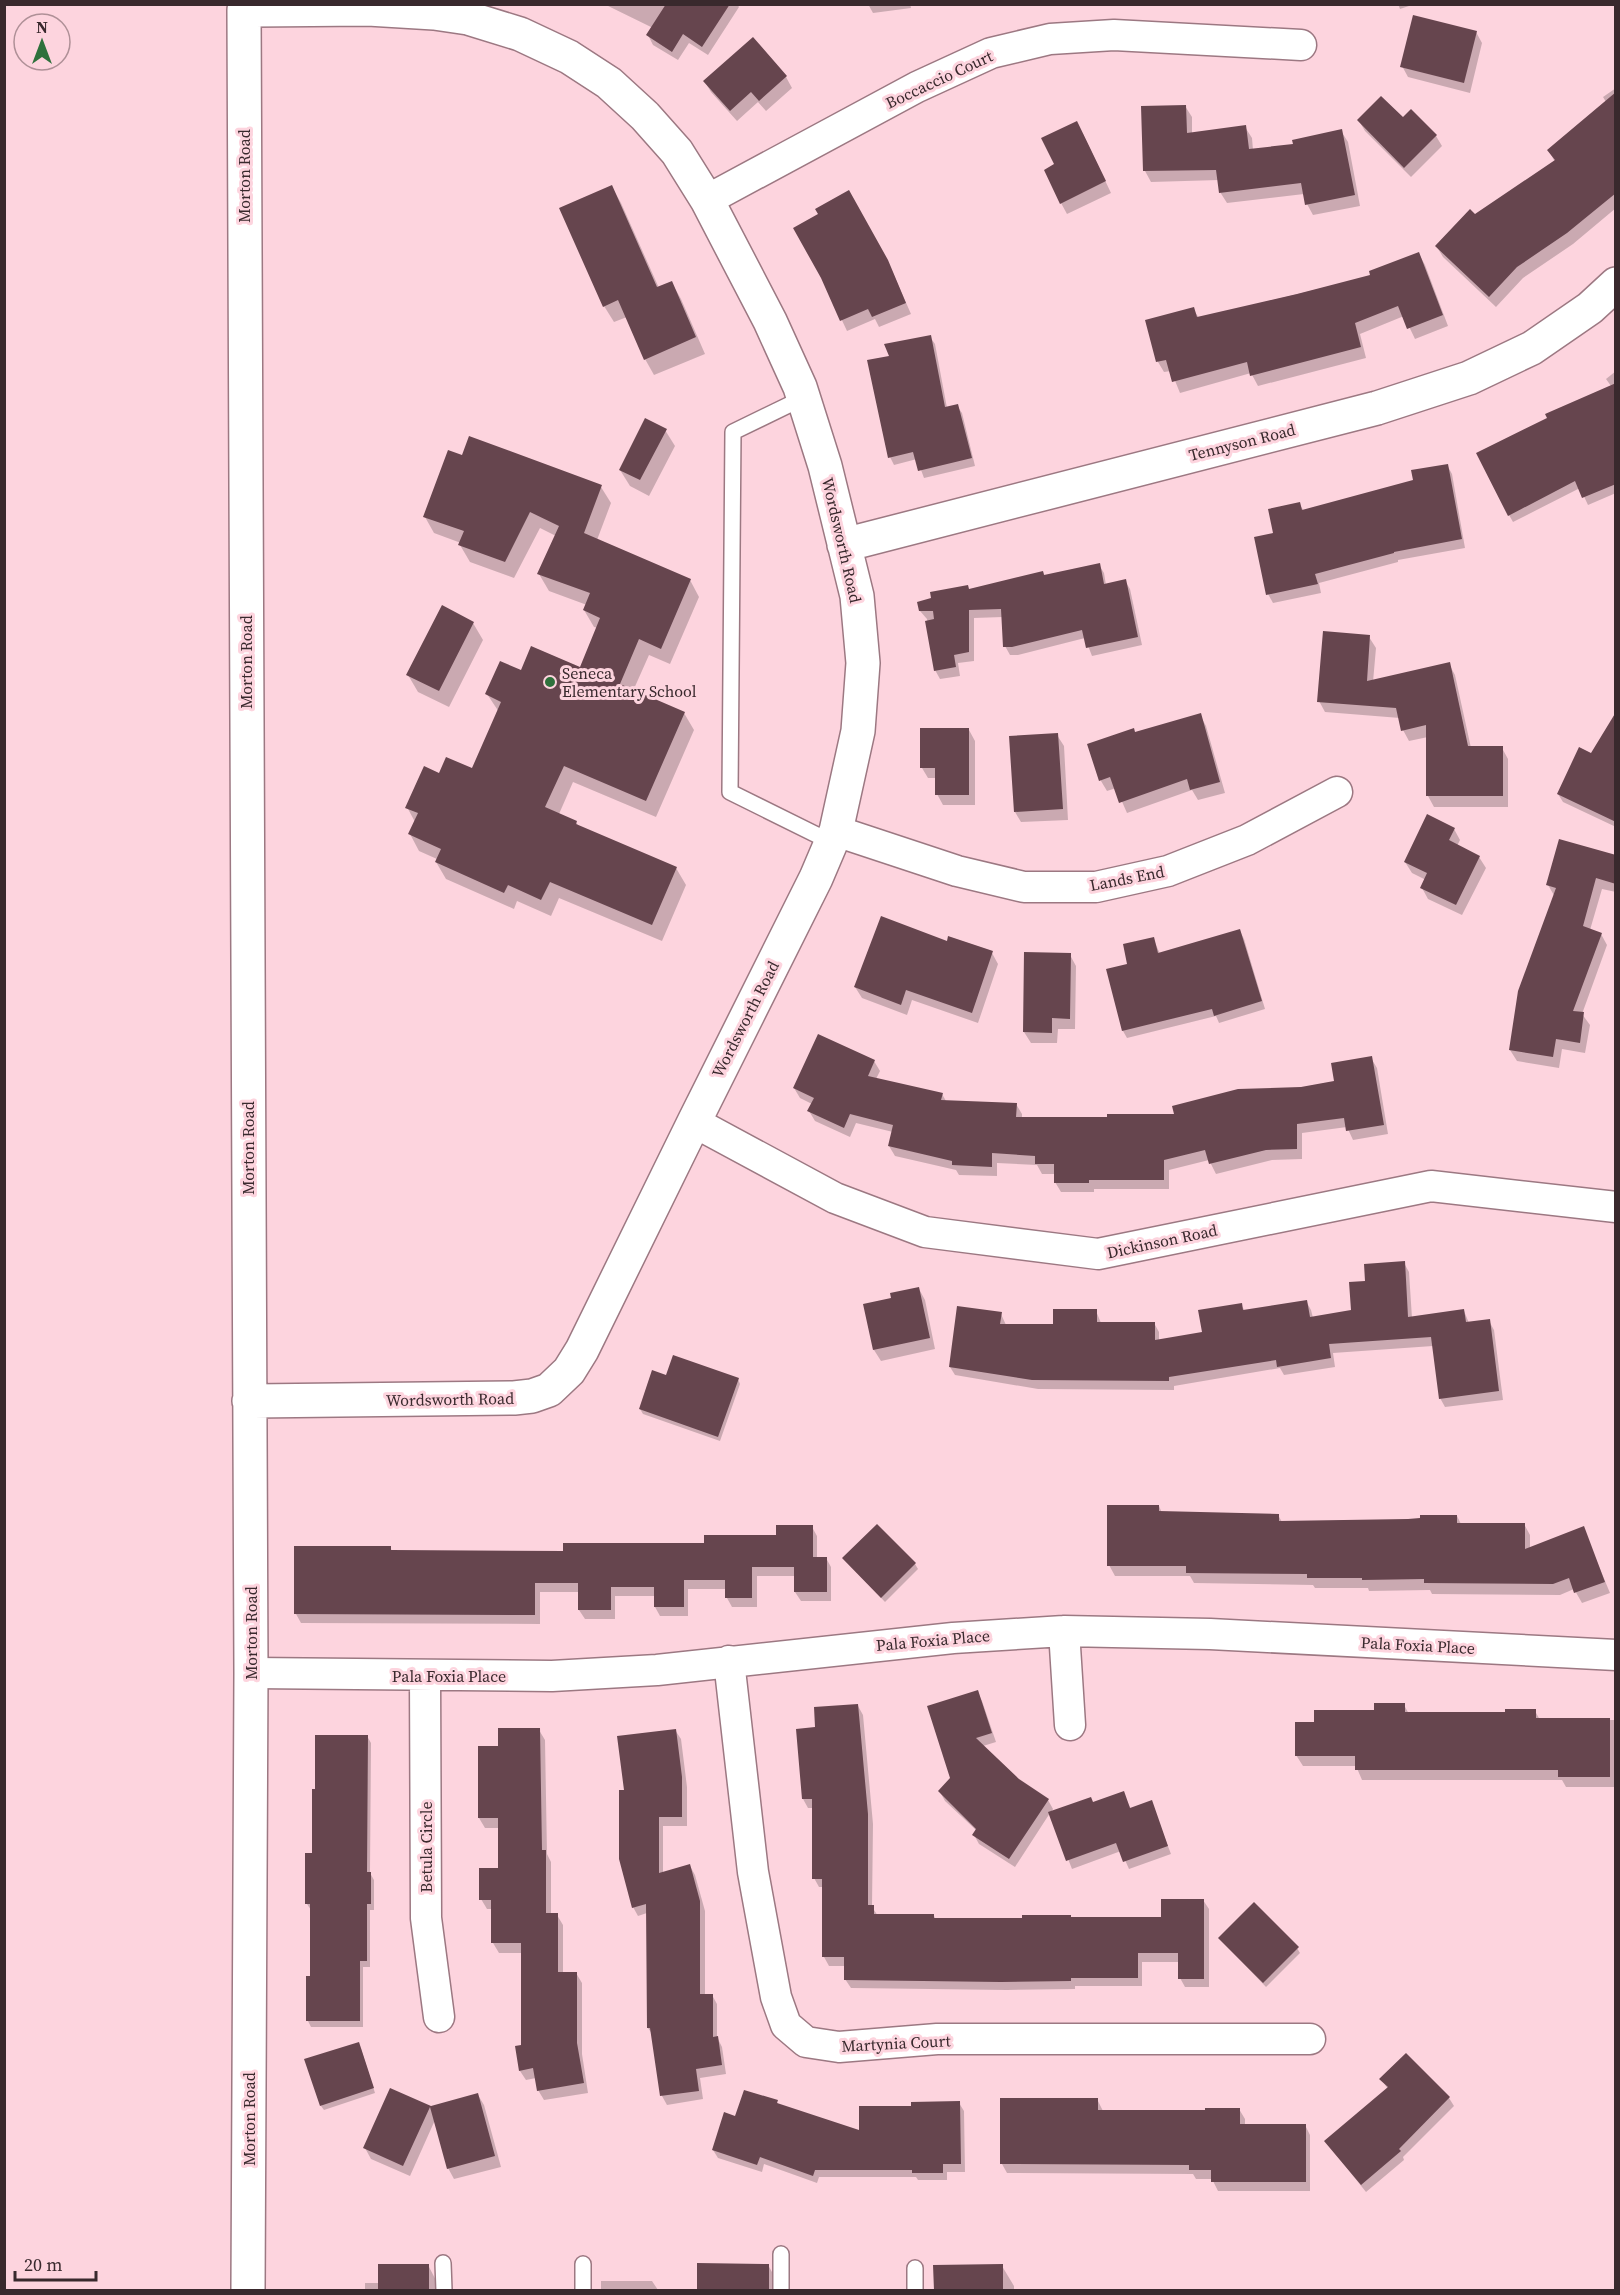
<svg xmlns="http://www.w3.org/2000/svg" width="1620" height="2295" font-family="'Source Serif 4',serif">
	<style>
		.shadow { fill: #0003 }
		.building { fill: #66454e }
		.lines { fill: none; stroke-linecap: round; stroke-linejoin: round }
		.service-casing { stroke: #9c7882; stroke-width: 18 }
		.minor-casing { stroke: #9c7882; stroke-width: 33 }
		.tertiary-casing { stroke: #9c7882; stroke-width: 36 }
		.service { stroke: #fff; stroke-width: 15 }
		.minor { stroke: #fff; stroke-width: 30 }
		.tertiary { stroke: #fff; stroke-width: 33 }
		.poi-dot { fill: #2e713c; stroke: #fdd4de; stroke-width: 2 }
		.labels { text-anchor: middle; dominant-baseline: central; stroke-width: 6; stroke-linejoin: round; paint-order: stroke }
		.street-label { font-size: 16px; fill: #39292d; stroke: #fdd4de }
		.poi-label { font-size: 16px; fill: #39292d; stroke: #fdd4de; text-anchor: start }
	</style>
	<rect width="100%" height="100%" fill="#fdd4de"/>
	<!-- shadow -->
	<path class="shadow" d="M604 4H737L739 7 708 55 689 43 678 60 653 45 648 35 653 28Z
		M868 4H910L911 8 873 13Z
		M1398 4H1415L1400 9Z
		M1476 32 1482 43 1470 93 1408 77 1402 66Z
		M786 77 792 88 766 111 758 102 737 121 711 92 705 82Z
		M1616 88V208L1573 244 1523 278 1496 307 1443 257 1437 247 1475 216 1555 162 1549 151 1606 102 1603 97Z
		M1185 106 1192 117V134L1245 127 1252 138 1253 150 1295 146 1341 131 1348 142 1360 206 1313 215 1307 204 1304 194 1227 203 1220 192 1219 180 1151 182 1145 171Z
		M1359 121 1436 136 1442 146 1411 177 1365 131Z
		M1083 134 1111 193 1067 214 1061 203 1056 165Z
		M612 187 621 203 659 288 672 283 681 299 705 354 654 375 645 359 627 317 614 322 604 306Z
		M1419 254 1425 265 1448 326 1415 339 1404 316 1360 334 1366 358 1258 386 1251 373 1180 393 1171 371 1164 372 1158 362 1147 321 1193 309 1199 318 1372 276Z
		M893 273 911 314 879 327 875 319 847 331 822 278Z
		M930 337 935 344 947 408 957 406 962 413 975 466 924 478 917 459 894 465 890 457 891 357Z
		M1616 371V393L1606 379Z
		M665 430 675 446 649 496 630 486 620 470Z
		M1616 440V493L1588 505 1580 488 1513 522 1509 515Z
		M1447 465 1452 474 1465 548 1398 560V562L1319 583 1321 593 1273 603 1268 594 1299 504 1304 511 1415 481Z
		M601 487 611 503 597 540 690 580 699 597 670 664 649 655 633 691 684 713 694 730 656 817 573 782 559 814 576 822 579 827 676 868 686 885 662 941 559 898 551 916 517 901 514 909 446 879 436 862 437 859 419 851 410 834 415 822 407 807 440 775 473 770 499 712 487 694 522 672 581 669 598 628 594 627 584 610 587 605 549 591 539 574 556 536 540 528 514 578 470 562 460 545 461 543 434 533 425 517Z
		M1099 565 1104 573 1106 585 1125 581 1130 589 1142 645 1092 656 1085 638 1018 655H1010L1005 646 1003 617 974 618V661L958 663 960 676 940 679 935 670 927 619 920 611 970 590 1043 572 1045 576Z
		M473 623 483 640 449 707 418 692 408 675Z
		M1369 637 1376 648 1373 682 1449 664 1455 675 1471 748H1502L1508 759V807H1434L1428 796V737L1409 741 1403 730 1400 718 1325 712 1319 701Z
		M1200 715 1206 726 1225 793 1198 800 1192 790 1127 813 1116 788 1107 791 1101 781 1089 745Z
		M1616 715V827L1563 802 1558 794 1592 755Z
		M969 730 975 741V805H943L937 794V778H928L922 768Z
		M1057 735 1064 746 1068 820 1021 822 1015 812Z
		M1454 829 1460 840 1457 846 1479 857 1486 868 1462 915 1428 899 1422 888 1426 880 1412 873 1405 862Z
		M1616 856V892L1602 889 1590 930 1601 934 1607 945 1582 1014 1590 1025 1585 1053 1562 1049 1559 1068 1517 1061 1510 1050 1555 897 1548 885Z
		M1240 931 1244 939 1265 1009 1219 1023 1216 1016 1127 1038 1123 1031 1153 938 1160 954Z
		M992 953 998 964 978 1023 912 1000 907 1015 862 998 855 987Z
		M1025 954 1070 955 1076 966 1075 1029H1058L1057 1043H1031L1024 1032Z
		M1371 1058 1377 1068 1388 1134 1353 1140 1347 1127 1302 1133V1159L1272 1160 1216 1174 1209 1160 1169 1170V1189H1094V1192H1061L1055 1182V1174H1042L1037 1165 997 1163V1176L959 1175 956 1170 895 1156 889 1146 893 1132 856 1123 850 1137 815 1121 809 1111 812 1104 800 1098 794 1088 874 1061 880 1071 876 1079 942 1094 946 1101 1016 1104 1022 1114V1118H1109L1176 1115 1336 1083Z
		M1404 1263 1409 1272 1412 1318 1464 1311 1469 1323 1489 1321 1494 1330 1503 1400 1445 1407 1440 1398 1433 1346 1333 1353 1335 1367 1284 1375 1280 1368 1174 1386V1390L1038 1389 955 1375 950 1367 1001 1314 1006 1325H1054L1096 1311 1101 1323H1154L1159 1332V1340L1204 1333 1241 1305 1245 1311 1306 1301 1311 1310 1313 1318 1352 1312 1367 1282Z
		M919 1289 925 1300 935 1349 881 1361 874 1350 865 1305 892 1299Z
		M738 1379 740 1384 720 1441 643 1414 640 1409Z
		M1159 1506 1162 1513 1278 1515 1282 1522 1408 1520 1457 1516 1461 1524H1524L1530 1535V1548L1583 1528 1610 1593 1582 1603 1574 1589 1560 1595 1432 1594 1430 1590 1369 1591 1368 1588H1315L1313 1585 1194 1583 1190 1576H1115L1109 1565Z
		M812 1527 817 1536V1558H826L831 1567V1601H801L795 1592V1576H757V1607H732L727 1598V1589H688V1616H660L655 1607V1596H615V1619H585L579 1610V1592H540V1624L301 1623 296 1614 390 1547 392 1551 564 1552 706 1544 778 1536Z
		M844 1559 915 1564 918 1569 885 1602Z
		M977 1692 982 1701 996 1742 983 1746 1018 1780 1048 1800 1053 1809 1051 1813 1094 1804 1123 1793 1131 1809 1151 1802 1171 1854 1129 1869 1121 1851 1072 1869 1050 1813 1015 1867 979 1844 974 1835 977 1831 945 1801 940 1792 952 1779Z
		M1404 1705 1409 1714H1506L1535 1711 1540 1720H1616V1787H1566L1562 1780H1362L1356 1766H1303L1296 1755 1315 1724Z
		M858 1706 863 1715 873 1824 872 1907 878 1916H934L936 1920 1163 1919 1203 1900 1209 1909V1987H1185L1180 1978V1962H1142V1986H1075V1989L1007 1990 851 1988 845 1979V1966H829L824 1957V1887H819L814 1878V1808H808L803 1799 817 1729Z
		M539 1730 545 1740 547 1854 551 1862V1915H557L563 1925V1973H576L582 1983V2054L588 2093 544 2100 538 2090 536 2078 526 2080 520 2071 523 2046V1953H499L493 1943V1909H487L481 1899 500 1869V1828H485L479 1818 500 1748Z
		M675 1730 681 1739 687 1787V1826H663V1873L690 1866 695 1875 705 1911V1995H712L717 2004V2037L722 2047 726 2074 700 2078 703 2099 667 2105 662 2096 653 2035 648 2028 647 1913 638 1916 633 1907 626 1792Z
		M367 1736 371 1743 370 1873 374 1880V1910H370V1967H363V2027H311L308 2021 312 1977 311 1910 307 1904V1854H314L317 1790Z
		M1220 1939 1297 1948 1300 1953 1266 1987Z
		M361 2049 375 2093 324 2110 321 2106Z
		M1406 2055 1449 2098 1454 2106 1403 2157 1404 2160 1366 2192 1326 2142 1388 2089 1381 2079Z
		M391 2090 430 2107 478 2095 484 2105 501 2167 454 2179 448 2168 435 2120 410 2176 371 2159 365 2148Z
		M1097 2099 1103 2111H1207L1239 2109 1245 2119V2125H1305L1310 2135V2191H1218L1212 2179H1196L1193 2174 1007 2173 1002 2164Z
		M777 2102 779 2106 860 2132 913 2107 959 2103 964 2111 965 2172H947V2180H918L916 2177H819L817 2183 764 2164 762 2172 718 2158 713 2150 736 2117Z
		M428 2265 441 2290H365V2283H380Z
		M698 2265H768L780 2286V2290H698Z
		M1002 2266 1014 2286V2290H935V2267Z
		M601 2281H652L658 2290H601Z"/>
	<!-- building -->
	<path class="building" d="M666 4H730L702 47 683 34 672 52 646 35Z
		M1413 15 1477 31 1464 83 1400 67Z
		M753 37 787 76 759 101 751 92 730 111 703 81Z
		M1616 92V193L1567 233 1517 267 1489 297 1435 246 1470 209 1475 214 1555 160 1547 150Z
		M1381 96 1403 117 1411 109 1437 135 1404 168 1357 120Z
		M1186 105 1187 133 1246 125 1249 149 1293 144 1292 140 1342 129 1355 195 1305 205 1301 183 1219 193 1216 170 1143 171 1141 106Z
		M1077 121 1106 181 1060 204 1044 170 1054 164 1041 138Z
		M612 185 657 287 672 281 696 337 644 360 618 300 603 307 559 208Z
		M849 190 888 260 906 303 872 317 868 309 840 321 821 278 793 228 818 214 815 209Z
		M1419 252 1443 315 1407 329 1398 306 1355 323 1361 347 1250 376 1247 362 1172 382 1166 360 1156 362 1145 320 1194 307 1197 317 1297 294 1370 275 1369 271Z
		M931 335 945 407 958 404 972 458 918 471 913 452 888 458 867 360 889 356 884 344Z
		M1616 383V484L1582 498 1575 481 1508 516 1476 453 1547 418 1545 414Z
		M645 418 667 429 640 480 619 470Z
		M469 436 602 485 584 533 691 579 661 649 639 639 620 684 685 712 646 801 564 766 545 807 577 821 576 824 677 867 652 925 550 882 541 900 508 885 504 893 435 862 441 849 408 834 418 813 405 808 424 766 439 773 446 757 472 768 501 702 485 694 500 661 521 670 531 646 580 667 600 618 583 610 590 593 537 574 559 526 530 512 505 562 458 545 464 531 423 517 448 450 462 455Z
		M1448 464 1462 539 1394 552V553L1315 574 1318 584 1266 595 1254 537 1273 533 1268 509 1300 502 1302 510 1413 480 1411 470Z
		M1100 563 1104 584 1126 579 1138 637 1086 648 1082 630 1012 647H1003L1001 609 969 610V652L954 655 956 667 934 671 925 621 934 619 933 611H919L917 602 931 598 930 592 968 585 969 589 1043 571 1044 575Z
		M442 605 474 622 439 691 406 675Z
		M1323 631 1370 635 1367 681 1450 662 1468 746H1503V796H1426V725L1401 731 1396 708 1317 702Z
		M1616 712V822L1557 794 1579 747 1591 753Z
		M1201 713 1220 782 1190 790 1187 779 1119 803 1110 777 1099 781 1087 744 1134 728 1135 732Z
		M920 728H969V795H935V768H920Z
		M1058 733 1063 809 1014 812 1009 736Z
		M1427 814 1455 828 1449 840 1480 856 1456 905 1420 888 1427 873 1404 862Z
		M1559 839 1616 855V884L1596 878 1583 926 1602 933 1573 1011 1584 1012 1580 1043 1556 1039 1553 1057 1509 1050 1518 991 1556 888 1546 885Z
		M881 916 947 941 948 936 993 951 972 1013 906 990 901 1005 854 987Z
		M1240 929 1262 1001 1214 1016 1212 1009 1122 1031 1106 969 1127 964 1123 944 1154 937 1158 953Z
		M1024 952 1071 953 1070 1019 1052 1018V1033L1023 1032Z
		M818 1034 875 1060 868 1076 943 1093 941 1100 1017 1103 1016 1117H1107V1114H1174L1172 1106 1238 1089 1301 1087 1334 1081 1331 1063 1372 1056 1384 1125 1346 1131 1344 1118 1297 1124V1149L1266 1150 1209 1164 1205 1150 1164 1160V1180H1089V1183H1054V1164H1035V1156L992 1153V1167L952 1165V1161L888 1146 893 1125 850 1114 844 1128 807 1111 814 1098 793 1088Z
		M1405 1261 1408 1317 1464 1309 1466 1322 1490 1319 1499 1391 1439 1399 1431 1337 1329 1344 1331 1358 1277 1367 1276 1360 1169 1377V1381L1032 1380 949 1367 957 1306 1002 1312 1000 1324H1053V1309H1097V1322H1155V1340L1202 1332 1198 1310 1242 1303 1243 1310 1307 1300 1310 1317 1351 1310 1349 1282 1365 1281 1364 1264Z
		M919 1287 930 1338 873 1350 863 1304 891 1298 890 1293Z
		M673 1355 739 1378 718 1437 639 1409 652 1370 666 1375Z
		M1107 1505H1159V1511L1279 1514V1521L1408 1519 1420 1518V1515H1457V1523H1525V1549L1584 1526 1605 1582 1574 1593 1569 1578 1553 1584 1424 1583V1579L1362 1580V1578H1307V1574L1186 1573V1566H1107Z
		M877 1524 916 1563 881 1598 842 1558Z
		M776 1525H813V1557H827V1592H794V1567H752V1598H725V1580H684V1607H654V1587H611V1610H578V1583H535V1615L294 1614V1546H391V1550L563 1551V1543H704V1535H776Z
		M978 1690 992 1733 976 1738 1019 1779 1049 1799 1009 1859 972 1835 976 1829 938 1791 950 1778 927 1706Z
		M1374 1703H1405V1712H1505V1709H1536V1718H1610V1777H1558V1770H1355V1756H1295V1722H1314V1710H1374Z
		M858 1704 868 1814V1905H874V1914H934V1918H1022V1915H1071V1917H1161V1899H1204V1979H1178V1953H1138V1978H1071V1981L1001 1982 844 1980V1957H822V1879H812V1799H802L796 1729 815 1727 814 1707Z
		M498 1728H540L542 1850H546V1913H558V1972H577V2043L584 2083 537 2091 533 2068 519 2071 515 2046 521 2045V1943H491V1900H479V1868H498V1818H478V1746H498Z
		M676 1729 682 1777V1817H659V1873L690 1864 700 1901V1994H713V2037L718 2036 722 2065 696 2069 699 2091 660 2096 650 2028H647L646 1904 632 1908 619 1859V1790H624L617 1736Z
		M315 1735H368L367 1872H371V1904H367V1961H360V2021H306V1976H310V1904H305V1853H312V1789H315Z
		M1124 1791 1130 1808 1152 1800 1168 1846 1123 1862 1116 1843 1066 1861 1048 1812 1091 1797 1093 1802Z
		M1254 1902 1299 1947 1263 1983 1218 1938Z
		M359 2042 374 2088 320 2106 304 2059Z
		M1406 2053 1450 2097 1399 2149 1401 2151 1361 2185 1324 2141 1388 2087 1379 2079Z
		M390 2088 431 2106 478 2093 495 2156 447 2169 430 2107 403 2166 363 2148Z
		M744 2090 778 2100 777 2103 859 2130V2106H911V2102L960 2101 961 2164H943V2173H912V2170H815L813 2176 760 2157 757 2165 712 2150 724 2112 735 2116Z
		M1000 2098H1098V2110H1205V2108H1240V2124H1306V2182H1211V2170H1189V2165L1000 2164Z
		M697 2263 769 2264V2290H697Z
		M378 2264H429V2290H378Z
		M1003 2264V2290H934L933 2265Z"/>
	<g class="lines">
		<defs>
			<path id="service" d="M803 398 733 432 730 792 831 842
				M781 2254V2290
				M443 2263 444 2290
				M583 2290V2264
				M915 2290V2268"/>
			<path id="minor" d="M707 200 917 87 991 53 1050 39 1114 35 1301 45
				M836 831 957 871 1024 887H1096L1168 871 1247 840 1337 792
				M694 1122 835 1198 925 1232 1098 1254 1431 1186 1616 1207
				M1064 1631 1070 1725
				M729 1661 753 1872 776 1997 786 2025 806 2042 839 2047 937 2039H1310
				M251 1673 552 1676 657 1670 953 1638 1064 1631 1210 1634 1616 1655
				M425 1676 426 1918 439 2017"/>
			<path id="tertiary" d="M844 545 1377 408 1469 378 1532 348 1590 308 1616 284
				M248 2290 251 1673 244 10 368 9 434 13 468 18 520 34 569 57 609 83 645 116 677 152 707 200 770 321 800 387 825 466 857 596 863 663 858 731 836 831 816 878 694 1122 582 1350 569 1371 549 1390 532 1396 514 1398 249 1401"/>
		</defs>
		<!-- service casing -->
		<use href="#service" class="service-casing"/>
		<!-- minor casing -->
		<use href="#minor" class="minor-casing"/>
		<!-- tertiary casing -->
		<use href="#tertiary" class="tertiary-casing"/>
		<!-- service -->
		<use href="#service" class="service"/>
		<!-- minor -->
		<use href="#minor" class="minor"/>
		<!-- tertiary -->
		<use href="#tertiary" class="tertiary"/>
	</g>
	<!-- markers -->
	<circle class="poi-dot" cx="550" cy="682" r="6"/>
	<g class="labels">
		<!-- street labels -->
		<g class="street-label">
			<text transform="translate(939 79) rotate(-25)">Boccaccio Court</text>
			<text transform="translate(244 176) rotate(-90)">Morton Road</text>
			<text transform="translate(1242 442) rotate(-14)">Tennyson Road</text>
			<text transform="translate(842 540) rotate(77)">Wordsworth Road</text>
			<text transform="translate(246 662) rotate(-90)">Morton Road</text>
			<text transform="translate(1127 878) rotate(-11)">Lands End</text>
			<text transform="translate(745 1019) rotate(-63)">Wordsworth Road</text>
			<text transform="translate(248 1148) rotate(-90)">Morton Road</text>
			<text transform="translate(1162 1241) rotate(-12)">Dickinson Road</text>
			<text transform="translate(450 1399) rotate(-1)">Wordsworth Road</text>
			<text transform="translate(251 1633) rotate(-90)">Morton Road</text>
			<text transform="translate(933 1640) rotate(-5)">Pala Foxia Place</text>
			<text transform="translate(1418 1645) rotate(3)">Pala Foxia Place</text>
			<text x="449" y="1676">Pala Foxia Place</text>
			<text transform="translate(426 1847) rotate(-90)">Betula Circle</text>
			<text transform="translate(896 2043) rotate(-3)">Martynia Court</text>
			<text transform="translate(249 2119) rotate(-90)">Morton Road</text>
		</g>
		<!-- poi labels -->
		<g class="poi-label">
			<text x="562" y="673">Seneca<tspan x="562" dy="18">Elementary School</tspan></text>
		</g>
	</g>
	<!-- border -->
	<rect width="1620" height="2295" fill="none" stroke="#39292d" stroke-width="12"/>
	<!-- north arrow -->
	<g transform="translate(42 42)"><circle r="28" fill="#fdd4de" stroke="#af9097" stroke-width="1.5"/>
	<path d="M0-4.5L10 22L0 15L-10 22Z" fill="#2e713c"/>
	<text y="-9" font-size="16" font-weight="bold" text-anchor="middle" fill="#39292d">N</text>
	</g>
	<!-- scale -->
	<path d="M15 2271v9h81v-9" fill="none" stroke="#39292d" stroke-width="3"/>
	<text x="24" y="2271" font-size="18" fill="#39292d" stroke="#fdd4de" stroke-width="4.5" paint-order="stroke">20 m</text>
</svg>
